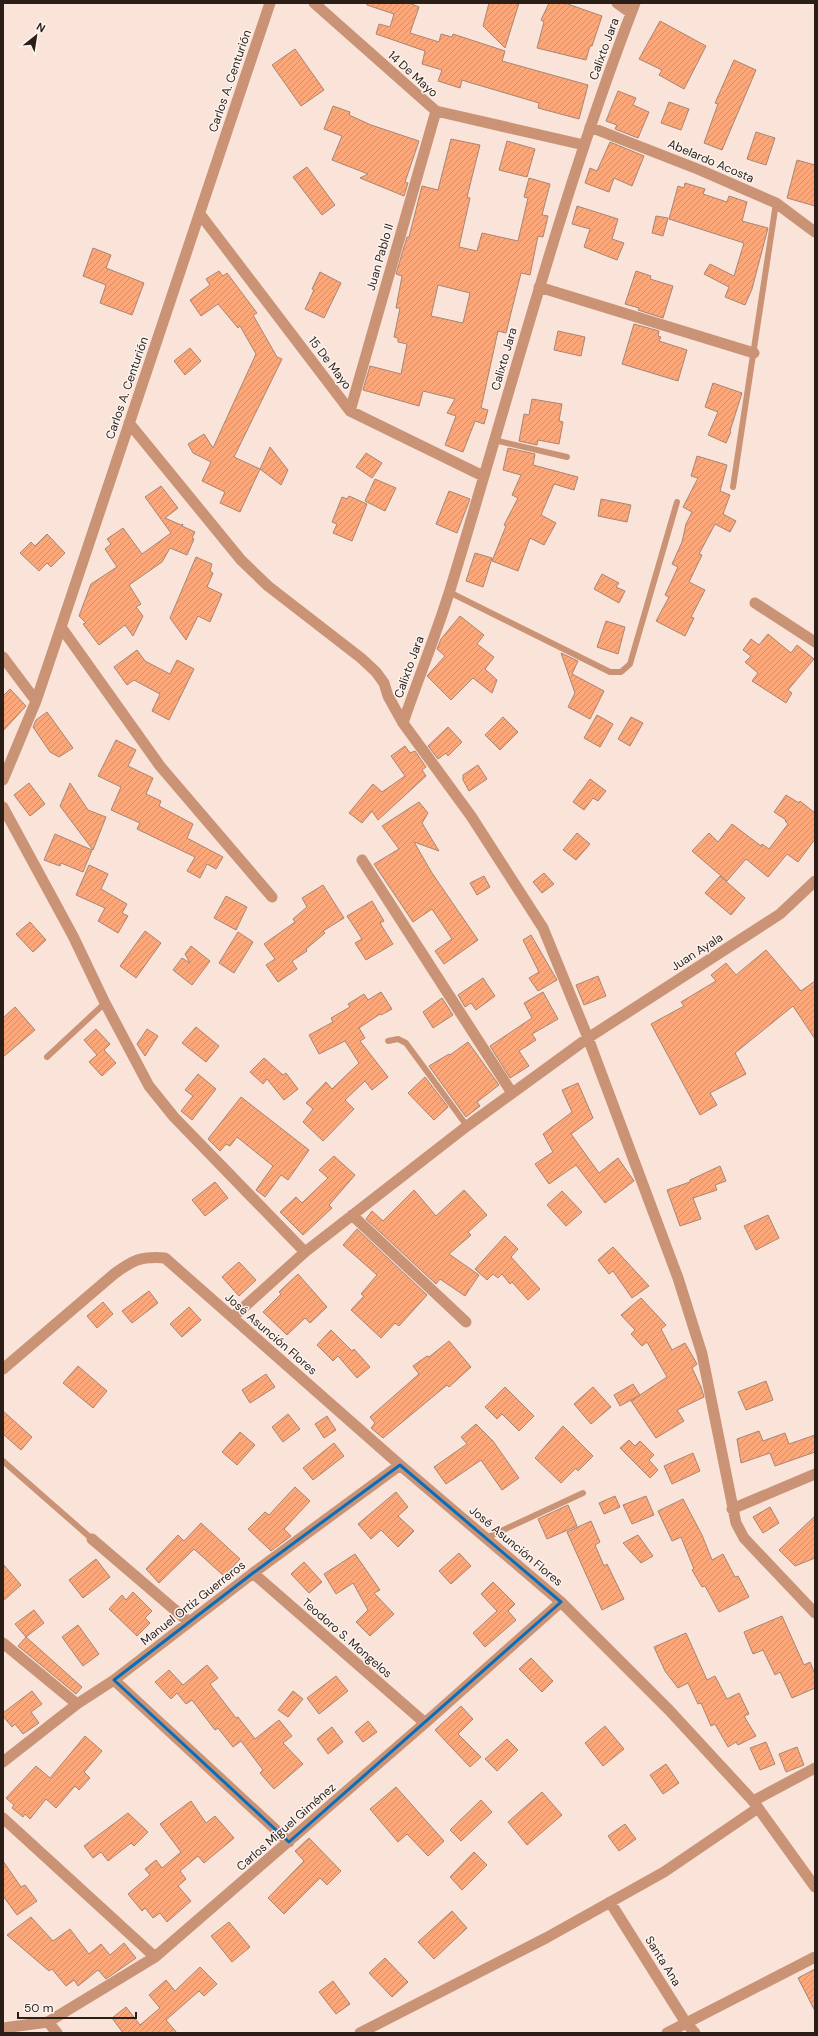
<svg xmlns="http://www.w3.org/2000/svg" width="818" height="2036" font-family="'DM Sans',sans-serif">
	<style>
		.building { fill: url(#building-hatch); stroke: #a88674; fill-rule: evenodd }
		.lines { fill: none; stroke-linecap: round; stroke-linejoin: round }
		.service { stroke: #ca9375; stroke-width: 6 }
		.minor { stroke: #ca9375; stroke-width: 11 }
		.tertiary { stroke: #ca9375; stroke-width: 11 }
		.marked { fill: none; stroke: #086eba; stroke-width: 3; stroke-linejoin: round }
		.labels { text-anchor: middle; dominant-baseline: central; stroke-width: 3; stroke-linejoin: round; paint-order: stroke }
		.street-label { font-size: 12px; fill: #2b1e17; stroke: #fcf4f0 }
	</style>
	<defs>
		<pattern id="building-hatch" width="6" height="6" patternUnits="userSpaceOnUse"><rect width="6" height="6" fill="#fba77a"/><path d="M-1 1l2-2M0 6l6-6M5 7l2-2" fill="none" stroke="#d78f69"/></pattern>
	</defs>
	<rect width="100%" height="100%" fill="#fae3d8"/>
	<!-- building -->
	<path class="building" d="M367 3H409L419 7 410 33 439 42 441 34 452 37 453 34 505 51 502 61 588 85 579 119 538 108 539 103 468 82 462 80 460 88 438 81 442 70 422 64 425 51 376 34 379 24 390 27 394 14 367 5Z
		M489 3H519L505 48 483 26Z
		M549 3H565L602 16 592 46H590L586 60 537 48 544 22 541 20Z
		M660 21 706 46 684 89 659 75 662 70 639 59Z
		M295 49 324 90 301 106 272 65Z
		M734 60 756 70 722 150 704 143 718 104 715 103Z
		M618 91 636 98 633 105 649 112 638 138 615 129 617 125 606 121Z
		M669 102 689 109 681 130 661 123Z
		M333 106 350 112 349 115 371 125 419 141 405 182 408 183 404 196 360 178 368 174 332 160 342 136 324 129Z
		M756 132 775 138 766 165 747 159Z
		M451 139 480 145 467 197 470 198 459 247 477 251 482 233 518 241 528 198 524 197 529 178 550 184 542 215 548 216 543 237 538 236 530 275 521 273 506 333 498 331 481 408 488 410 484 424 475 421 463 452 445 445 456 416 447 413 455 399 423 391 419 406 363 390 370 366 401 374 407 344 398 342V338L394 337 400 308H396L402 276 396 274 407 237H409L422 186 438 190ZM438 285 470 293 463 323 431 316Z
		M507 141 535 149 527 177 499 170Z
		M610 142 644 156 632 186 614 178 609 192 585 183 590 168 597 171Z
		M797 160 815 165V206L787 198Z
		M307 167 335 205 322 215 293 177Z
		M685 183 705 189 703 194 727 202 729 196 747 202 742 221 768 228 752 289 745 305 725 297 729 287 704 274 710 264 734 276 744 243 669 219 678 186 684 188Z
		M577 206 618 219 612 239 624 243 617 260 584 247 590 229 572 224Z
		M656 216 668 218 663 236 652 233Z
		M93 248 111 255 106 268 144 283 132 315 100 303 106 285 83 276Z
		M219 271 223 276 227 273 257 313 253 315 277 357 282 359 234 457 260 469 240 512 220 503 225 492 202 481 211 462 193 453 188 444 204 434 213 448 256 354 240 326 238 328 218 304 201 316 190 300 210 285 206 279Z
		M636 271 651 276 650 279 673 286 663 318 638 310 639 308 625 304Z
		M320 272 341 283 324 318 305 309 314 290 312 289Z
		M634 324 659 331 658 336 661 337 659 341 687 350 678 381 622 364Z
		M558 331 585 337 581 356 554 350Z
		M190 348 201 361 185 375 174 361Z
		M713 383 742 393 730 431 731 432 726 443 708 435 718 412 705 407Z
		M532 399 562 404 559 421 563 422 559 444 538 440 537 445 519 441 524 414 529 415Z
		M270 447 288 470 281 485 260 469Z
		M508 448 535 454 533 465 578 477 574 490 554 484 541 515 556 523 544 545 530 538 518 571 492 561 506 526 504 525 518 498 512 495 521 475 503 470Z
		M366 453 382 463 372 478 356 467Z
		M697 456 727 465 720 491 730 495 723 514 736 521 730 532 715 524 699 554 702 555 689 582 705 590 691 617 694 618 685 636 656 621 669 597 665 595 678 567 672 564 682 542 686 524 692 512 683 507 698 478 691 476Z
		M375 479 396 488 385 511 365 501Z
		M161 486 178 508 165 518 181 525 183 524 182 526 195 532 192 538 194 539 187 555 170 548 162 562 129 585 141 604 136 607 143 616 133 636 125 625 99 645 83 624 86 623 79 616 91 584 117 567 105 549 111 544 107 539 123 528 142 554 171 533 145 497Z
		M449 491 470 499 457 533 436 524Z
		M349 496 367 504 352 541 333 533 337 524 332 522 342 497 347 499Z
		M601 499 631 505 627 522 598 516Z
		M47 534 65 553 51 567 47 563 39 571 20 553 31 542 35 546Z
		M475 553 492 558 483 587 466 581Z
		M196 557 212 564 210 571 213 573 207 587 222 594 210 622 198 616 186 640 170 618Z
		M602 574 619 583 616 587 625 591 619 603 594 589Z
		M460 616 484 635 477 644 494 657 485 669 497 680 492 693 473 678 451 700 427 676 445 656 437 649 441 639Z
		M606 621 625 627 618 654 597 647Z
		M768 634 791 653 797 645 814 659 788 690 792 693 786 703 752 681 758 673 745 662 751 656 743 650 751 639 759 645Z
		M137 650 145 661 170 674 177 660 194 669 169 720 152 711 160 694 134 680 127 685 114 667Z
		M561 653 578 661 572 674 604 691 590 719 568 707 575 693Z
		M10 689 26 706 3 731V696Z
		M47 712 73 748 59 757 50 752 33 727 36 720Z
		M597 715 613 724 600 747 584 738Z
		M503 717 518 732 500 750 485 735Z
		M631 717 643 723 630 746 618 739Z
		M448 727 462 742 448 756 446 753 438 759 428 746Z
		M116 740 136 750 128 766 153 778 146 794 161 801 159 806 193 824 187 838 223 857 216 869 207 864 200 878 187 871 195 857 137 829 140 823 111 810 121 787 98 776Z
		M405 746 410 753 415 751 426 767 422 770 426 776 378 820 372 811 362 823 349 813 373 784 382 792 405 776 391 756Z
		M478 765 487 779 469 791 463 780V775Z
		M590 779 606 791 598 801 593 798 584 810 573 802Z
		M29 783 45 804 30 816 14 795Z
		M70 783 88 810 106 817 93 850 60 806Z
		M786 795 799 803 800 801 815 813V839L798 862 787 854 768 877 746 859 727 881 692 851 709 833 718 842 732 824 761 846 762 844 769 849 788 824 785 821 786 820 774 812Z
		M419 802 428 813 422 823 439 851 414 842 432 873 478 940 444 964 435 951 452 939 432 909 413 922 374 864 399 849 382 826Z
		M577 833 590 844 576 860 563 850Z
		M55 834 92 850 83 872 61 863 60 866 44 860Z
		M89 865 108 874 101 889 127 904 122 913 128 916 118 933 98 921 105 908 76 895Z
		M544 873 554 884 542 893 533 882Z
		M484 876 490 887 477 895 470 883Z
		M720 876 745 898 731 915 705 893Z
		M323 885 344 918 323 931 325 933 306 949 307 951 292 961 297 969 278 982 266 965 275 959 264 944 295 922 293 919 307 907 302 898Z
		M226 896 247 907 236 930 214 918Z
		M372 901 384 921 380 923 393 944 366 960 355 943 362 939 347 916Z
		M30 922 46 940 33 952 16 934Z
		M145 931 161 943 136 978 120 966Z
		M238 932 253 942 234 973 219 963Z
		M531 935 557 980 538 991 529 978 539 972 523 940Z
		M191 946 210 961 192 985 173 970 182 958 190 963 185 954Z
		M766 950 801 991 815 981V1039L793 1006 735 1053 746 1074 710 1093 717 1105 700 1115 651 1024 684 1006 681 1002 716 981 711 975 726 963 736 975Z
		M598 976 606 996 584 1005 576 985Z
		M483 978 495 996 476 1010 471 1003 465 1007 458 995Z
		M381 992 392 1009 381 1015 380 1014 359 1028 365 1038 360 1041 388 1077 372 1090 365 1081 345 1100 354 1109 323 1141 303 1122 313 1109 306 1103 326 1082 332 1089 359 1063 345 1041 319 1054 309 1035 333 1022 331 1018 350 1007 348 1004 364 994 368 1000Z
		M543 992 558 1019 532 1034 536 1040 519 1051 529 1066 510 1078 490 1046 532 1018 524 1003Z
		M442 998 453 1015 433 1028 423 1012Z
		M15 1007 35 1030 3 1057V1018Z
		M196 1027 219 1046 206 1062 182 1043Z
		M96 1029 110 1044 104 1050 116 1063 102 1076 89 1062 97 1055 84 1040Z
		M147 1029 158 1036 145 1056 137 1044Z
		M468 1042 499 1085 477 1102 480 1106 466 1117 429 1066 449 1054 450 1055Z
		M264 1058 283 1075 286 1073 298 1089 284 1100 267 1079 263 1084 250 1072Z
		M198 1074 216 1089 192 1120 181 1111 193 1096 185 1090Z
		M425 1077 448 1107 434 1120 408 1093Z
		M578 1083 593 1118 571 1134 599 1173 618 1158 634 1181 605 1203 576 1165 549 1184 535 1164 553 1152 543 1134 572 1112 562 1090Z
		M241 1097 309 1150 288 1180 281 1175 265 1197 256 1190 273 1166 237 1137 230 1146 226 1144 220 1151 208 1139Z
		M334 1156 355 1175 329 1205 332 1208 303 1235 280 1212 296 1197 302 1203 328 1178 319 1170Z
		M720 1166 726 1181 715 1185 717 1190 693 1198 701 1219 680 1226 667 1190 690 1182V1180Z
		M215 1182 228 1198 205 1216 192 1200Z
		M414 1190 436 1216 464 1190 487 1215 468 1232 471 1235 449 1254 479 1275 465 1296 440 1279 436 1284 366 1219 372 1211 383 1221Z
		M562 1191 582 1212 566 1226 547 1205Z
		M768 1215 779 1238 756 1250 744 1226Z
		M357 1229 427 1295 399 1326 395 1323 381 1338 351 1310 364 1296 361 1294 377 1275 343 1245Z
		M505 1236 518 1249 511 1257 540 1289 528 1300 512 1282 510 1284 502 1274 498 1278 493 1274 487 1280 475 1269Z
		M613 1247 649 1286 632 1298 613 1271 609 1274 598 1260Z
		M239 1262 256 1280 239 1296 222 1277Z
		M298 1274 327 1307 310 1323 305 1318 287 1335 263 1312 281 1294 279 1292Z
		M149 1291 158 1303 132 1323 122 1311Z
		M641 1298 666 1325 661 1329 672 1350 685 1343 697 1364 692 1368 701 1387 704 1397 677 1410 684 1421 656 1438 631 1401 667 1377 647 1342 642 1346 631 1334 635 1330 621 1315Z
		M103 1302 113 1314 97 1328 87 1316Z
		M189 1307 201 1320 182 1337 170 1324Z
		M331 1330 352 1351 354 1349 370 1367 357 1378 338 1356 333 1361 317 1345Z
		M449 1341 471 1367 449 1387 447 1385 383 1438 371 1428 375 1423 370 1417 419 1374 413 1366 427 1356 429 1357Z
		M78 1366 107 1391 93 1408 63 1383Z
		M266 1374 275 1387 250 1403 242 1390Z
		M766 1381 773 1400 746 1410 738 1392Z
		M633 1384 640 1395 620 1406 614 1395Z
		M505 1387 534 1416 519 1431 502 1414 497 1419 485 1407Z
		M593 1387 611 1407 591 1424 574 1404Z
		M3 1411 32 1437 21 1450 3 1434Z
		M288 1414 300 1429 283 1442 272 1427Z
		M327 1416 336 1430 324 1438 315 1424Z
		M476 1424 493 1441 519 1478 502 1490 481 1460 446 1484 434 1467 467 1444 461 1437Z
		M563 1426 593 1456 578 1471 576 1468 561 1483 535 1458Z
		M759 1431 763 1441 785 1433 789 1444 815 1435V1452L775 1466 770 1453 741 1463 737 1439Z
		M240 1432 255 1445 237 1465 222 1452Z
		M629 1440 635 1446 640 1441 654 1455 649 1460 658 1470 650 1478 620 1448Z
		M334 1443 344 1456 313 1480 303 1468Z
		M693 1453 700 1471 672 1484 664 1466Z
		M295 1487 310 1501 284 1529 291 1536 271 1551 248 1529 265 1512 269 1515Z
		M396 1492 408 1507 398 1516 414 1531 398 1547 381 1530 371 1539 358 1524Z
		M615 1496 620 1507 604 1514 599 1503Z
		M646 1496 654 1515 632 1524 623 1505Z
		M683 1499 702 1535 712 1560 723 1554 735 1577 738 1576 749 1597 719 1612 705 1586 702 1587 692 1570 694 1569 681 1537 672 1541 658 1511Z
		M568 1505 577 1526 547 1539 538 1519Z
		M770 1507 779 1523 763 1533 753 1517Z
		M815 1516V1558L795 1566 779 1550Z
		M591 1521 600 1542 595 1545 604 1566 607 1564 624 1599 602 1610 567 1532Z
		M201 1523 240 1559 224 1576 194 1549 159 1583 146 1569 178 1535 184 1541Z
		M638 1535 653 1556 641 1563 623 1543Z
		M459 1553 471 1566 451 1584 439 1571Z
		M355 1554 380 1590 374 1593 394 1614 370 1636 356 1622 368 1610 353 1583 336 1594 324 1574Z
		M96 1559 110 1577 83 1598 69 1580Z
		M304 1562 322 1582 309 1593 291 1574Z
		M3 1564 21 1585 3 1601Z
		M493 1582 515 1604 508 1611 516 1620 485 1647 473 1633 497 1611 481 1594Z
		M133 1592 152 1611 145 1618 150 1623 137 1636 109 1609 122 1595 126 1600Z
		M34 1610 44 1623 26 1637 15 1624Z
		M782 1616 804 1665 810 1662 815 1674V1688L792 1698 780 1672 775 1675 763 1650 753 1654 744 1632Z
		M78 1625 99 1654 83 1666 62 1637Z
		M686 1633 707 1680 715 1676 727 1699 739 1693 749 1714 744 1716 756 1736 738 1745 736 1742 728 1747 715 1724 711 1726 701 1703 698 1704 688 1683 678 1688 665 1671 654 1647Z
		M26 1637 82 1687 76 1694 18 1646Z
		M531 1658 553 1681 542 1692 519 1669Z
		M207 1665 218 1678 210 1684 236 1718 238 1717 255 1739 279 1720 292 1736 283 1743 303 1764 274 1789 260 1773 263 1770 241 1741 233 1747 218 1728 215 1730 192 1700 186 1704 177 1693 171 1699 155 1682 169 1670 183 1685Z
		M336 1676 348 1691 319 1714 307 1698Z
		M32 1691 42 1704 31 1712 39 1723 23 1734 15 1724 12 1727 3 1716V1713Z
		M293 1691 303 1699 288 1717 278 1710Z
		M461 1706 473 1719 458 1734 481 1757 470 1767 435 1730Z
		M368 1721 377 1732 363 1742 355 1732Z
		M605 1726 624 1749 603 1766 585 1743Z
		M332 1727 343 1742 328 1754 317 1739Z
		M85 1736 102 1751 84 1772 90 1778 79 1790 75 1786 56 1808 46 1799 30 1819 25 1814 23 1817 12 1808 14 1805 6 1798 36 1766 50 1778Z
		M507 1739 518 1750 497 1771 485 1759Z
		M766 1742 775 1764 760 1770 750 1748Z
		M797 1747 804 1765 786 1772 779 1754Z
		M666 1764 679 1783 663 1794 650 1775Z
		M396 1787 444 1841 428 1856 407 1834 398 1842 370 1809Z
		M542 1792 562 1815 527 1845 508 1822Z
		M481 1800 492 1812 461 1841 450 1830Z
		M191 1801 206 1823 215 1816 234 1838 204 1863 198 1856 180 1871 186 1879 178 1886 191 1901 167 1922 160 1913 153 1918 145 1908 142 1911 128 1894 150 1875 145 1869 156 1860 162 1868 181 1852 160 1824Z
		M128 1813 148 1832 134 1846 131 1843 108 1861 101 1852 93 1858 84 1846Z
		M625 1824 636 1839 619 1851 608 1836Z
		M309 1838 341 1871 327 1885 320 1878 284 1914 268 1898 304 1861 295 1851Z
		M474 1852 487 1865 462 1890 450 1877Z
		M3 1861 21 1887 25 1885 37 1901 17 1915 3 1896Z
		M452 1911 467 1928 434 1959 418 1942Z
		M31 1917 53 1941 70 1929 89 1954 101 1944 110 1955 124 1943 136 1958 106 1979 98 1970 78 1986 74 1980 66 1986 52 1969 49 1971 7 1935Z
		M229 1922 250 1947 232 1962 211 1936Z
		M385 1958 408 1982 392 1997 369 1973Z
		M200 1967 217 1984 204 1996 199 1991 166 2020 177 2033H123L112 2018 126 2007 140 2025 160 2008 149 1995 166 1980 175 1991Z
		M815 1969V2011L798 1978Z
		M333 1981 350 2004 336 2014 319 1992Z"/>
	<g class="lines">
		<!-- service -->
		<path class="service" d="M494 440 567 457
			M733 487 776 203
			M449 592 610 672H621L630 664 677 502
			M388 1041 398 1039 406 1043 467 1126
			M47 1057 105 1003
			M3 1461 92 1539
			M486 1538 583 1493"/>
		<!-- minor -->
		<path class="minor" d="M314 3 436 111 584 145
			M617 3 631 13
			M590 127 700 170 776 203 815 232
			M200 214 350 411 483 476
			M539 287 754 353
			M350 411 436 111
			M129 423 241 560 268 586 361 658 376 672 384 683 388 696 403 723 471 816 543 928 588 1038 678 1278 702 1354 736 1523 744 1538 815 1613
			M755 603 815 642
			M61 627 160 766 272 897
			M3 657 36 701
			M403 723C418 679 436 635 450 590 510 394 561 195 635 3
			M3 780 36 701 61 627 270 3
			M3 807 73 936 105 1003 149 1086 174 1117 305 1252
			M362 860 512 1093
			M352 1215 466 1322
			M233 1317 305 1252 467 1126 588 1038 780 914 815 881
			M3 1369 114 1274C133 1260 141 1256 165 1258L400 1465 561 1602 669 1710 753 1801
			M732 1509 815 1474
			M92 1539 189 1622
			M253 1573 425 1723
			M3 1643 77 1704
			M114 1680 289 1842
			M3 1762 77 1704 114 1680 253 1573 400 1465
			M3 1818 155 1957
			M610 1902 686 2023 695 2033
			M48 2022 57 2033
			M3 2028 48 2022 155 1957 425 1723 561 1602
			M360 2033 546 1938 664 1872 758 1808
			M667 2033 815 1957"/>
		<!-- tertiary -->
		<path class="tertiary" d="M815 1768 753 1801 815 1887"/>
	</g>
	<!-- marked area -->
	<path class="marked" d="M400 1465 561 1602 289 1842 114 1680 253 1573Z"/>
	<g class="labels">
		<!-- street labels -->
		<g class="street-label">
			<text transform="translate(604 49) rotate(-70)">Calixto Jara</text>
			<text transform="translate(413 74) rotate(42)">14 De Mayo</text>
			<text transform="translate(230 81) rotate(-71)">Carlos A. Centurión</text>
			<text transform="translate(711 161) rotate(23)">Abelardo Acosta</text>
			<text transform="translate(380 257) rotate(-74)">Juan Pablo II</text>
			<text transform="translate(504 359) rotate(-74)">Calixto Jara</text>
			<text transform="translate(330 363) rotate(53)">15 De Mayo</text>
			<text transform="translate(127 388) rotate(-71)">Carlos A. Centurión</text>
			<text transform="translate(409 667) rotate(-70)">Calixto Jara</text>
			<text transform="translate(697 952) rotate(-33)">Juan Ayala</text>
			<text transform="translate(271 1334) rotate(41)">José Asunción Flores</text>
			<text transform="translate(516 1546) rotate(40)">José Asunción Flores</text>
			<text transform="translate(193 1603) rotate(-38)">Manuel Ortiz Guerreros</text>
			<text transform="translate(347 1638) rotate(41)">Teodoro S. Mongelos</text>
			<text transform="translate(286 1827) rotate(-41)">Carlos Miguel Giménez</text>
			<text transform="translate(663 1961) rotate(58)">Santa Ana</text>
		</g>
	</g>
	<!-- border -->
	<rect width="818" height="2036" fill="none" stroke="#2b1e17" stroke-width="8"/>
	<!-- north arrow -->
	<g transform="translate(36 36) rotate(30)" stroke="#fcf4f0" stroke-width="3" paint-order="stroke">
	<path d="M0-3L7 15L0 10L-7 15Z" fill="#2b1e17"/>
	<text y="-6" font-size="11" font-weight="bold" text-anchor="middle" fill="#2b1e17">N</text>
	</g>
	<!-- scale -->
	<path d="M18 2012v6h118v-6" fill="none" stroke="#2b1e17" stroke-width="2"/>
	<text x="24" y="2012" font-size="12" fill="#2b1e17" stroke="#fcf4f0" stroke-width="3" paint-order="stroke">50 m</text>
</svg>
